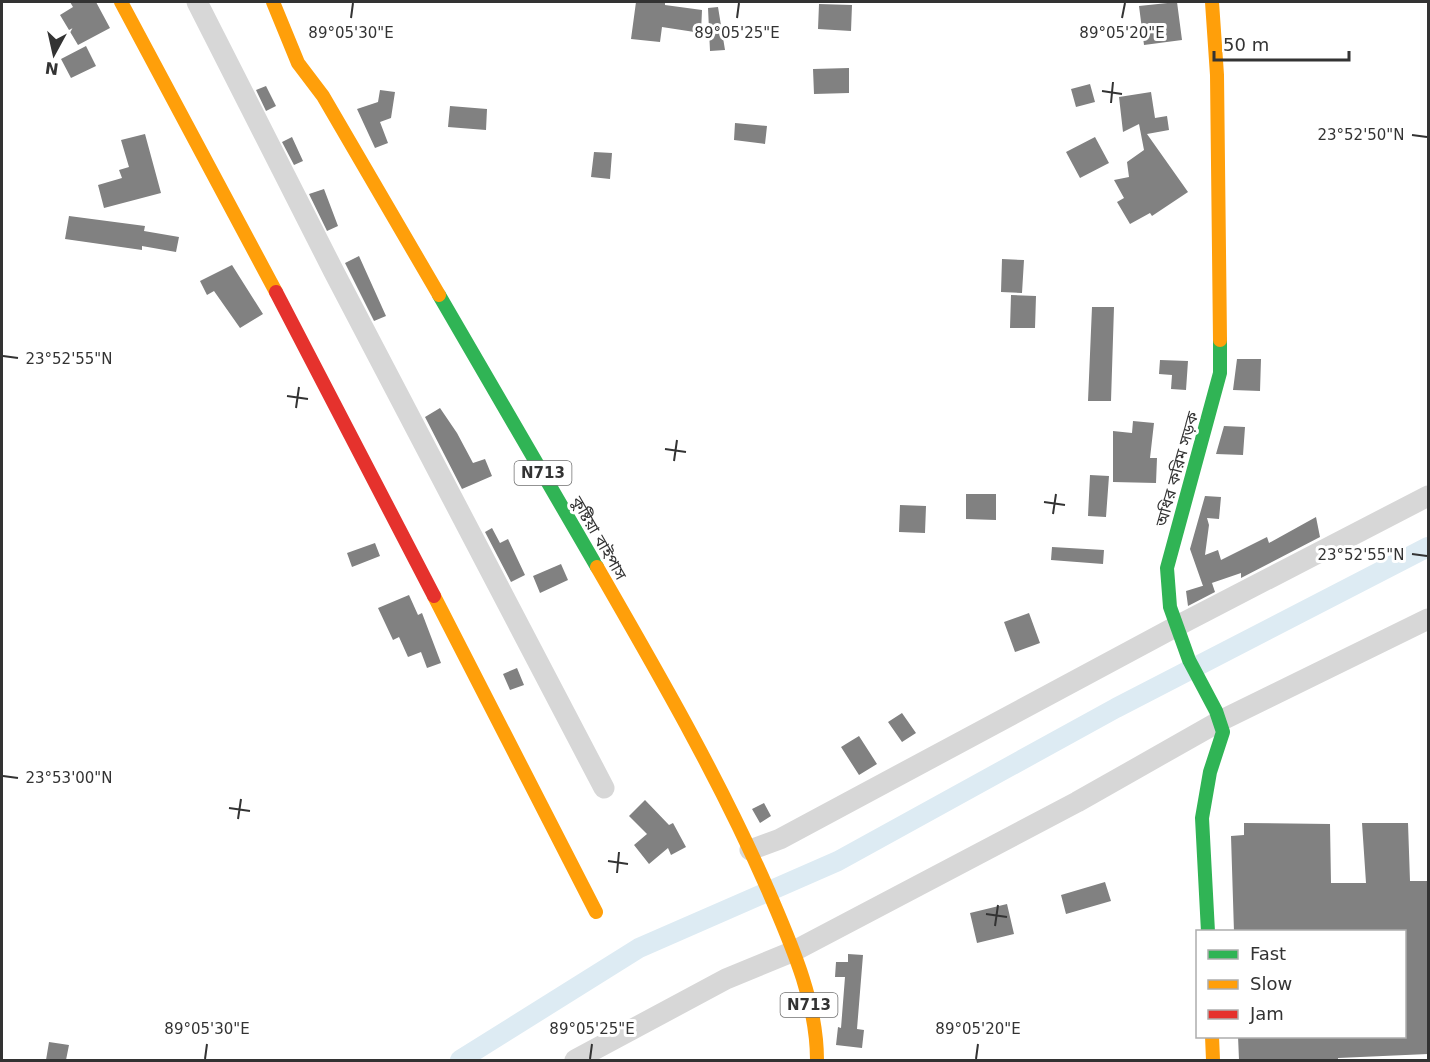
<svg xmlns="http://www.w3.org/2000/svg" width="1430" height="1062" font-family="'DejaVu Sans','Noto Sans Bengali',sans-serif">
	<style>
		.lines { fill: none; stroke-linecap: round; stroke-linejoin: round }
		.canal { stroke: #ddebf3; stroke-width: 20 }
		.building { fill: #818181 }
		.street { stroke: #d7d7d7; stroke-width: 21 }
		.fast { stroke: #30b455; stroke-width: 14 }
		.slow { stroke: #ff9f0a; stroke-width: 14 }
		.jam { stroke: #e5322d; stroke-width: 14 }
		.ticks { fill: none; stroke: #333; stroke-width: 2 }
		.labels { text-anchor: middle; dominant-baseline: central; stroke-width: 6; stroke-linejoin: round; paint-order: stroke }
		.shield { fill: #fff; stroke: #707070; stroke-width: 1.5 }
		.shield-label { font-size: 15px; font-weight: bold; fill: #333 }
		.street-label { font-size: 16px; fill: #333; stroke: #fff }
		.ticks-label { font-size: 15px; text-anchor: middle; fill: #333; stroke: #fff; stroke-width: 6; stroke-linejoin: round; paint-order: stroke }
	</style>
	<rect width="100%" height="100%" fill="#fff"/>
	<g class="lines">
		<!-- canal -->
		<path class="canal" d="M460 1060 639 948 838 861 1116 708 1428 547"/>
	</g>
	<!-- building -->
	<path class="building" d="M70 2H96L110 28 78 45 60 15 73 7Z
		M636 2H665V5L702 10 701 33 662 27 660 42 631 39Z
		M1177 2 1182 40 1144 45 1139 6Z
		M819 4 852 5 851 31 818 29Z
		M718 7 725 50 710 51 708 8Z
		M86 46 96 66 71 78 61 59Z
		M849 68V93L814 94 813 69Z
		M1090 84 1095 102 1076 107 1071 89Z
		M266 86 276 106 266 111 256 90Z
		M380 90 395 92 391 118 380 122 388 143 375 148 357 109 378 102Z
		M1151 92 1155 118 1167 116 1169 130 1147 134 1188 192 1152 216 1150 213 1130 224 1117 202 1124 198 1114 180 1129 177 1127 162 1144 150 1139 124 1123 132 1119 97Z
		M450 106 487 109 486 130 448 127Z
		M735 123 767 126 765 144 734 140Z
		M145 134 161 193 104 208 98 185 122 178 119 170 129 167 121 140Z
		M292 137 303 161 294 165 282 142Z
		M1095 137 1109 163 1080 178 1066 152Z
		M594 152 612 153 610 179 591 177Z
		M324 189 338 226 327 231 309 194Z
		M69 216 145 226 144 231 179 237 176 252 142 246V250L65 239Z
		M359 256 386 316 374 321 345 263Z
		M1002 259 1024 260 1022 293 1001 292Z
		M232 265 263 314 240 328 214 291 207 295 200 281Z
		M1011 295 1036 296 1035 328H1010Z
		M1092 307H1114L1111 401H1088Z
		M1237 359H1261L1260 391 1233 390Z
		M1160 360 1188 361 1186 390 1171 389 1172 375 1159 374Z
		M440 408 457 433 473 463 485 459 492 476 462 489 425 417Z
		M1133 421 1154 423 1150 458H1157L1156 483 1113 482V431L1132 433Z
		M1224 426 1245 427 1243 455 1216 454Z
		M1090 475 1109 476 1106 517 1088 516Z
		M966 494H996V520L966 519Z
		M1205 496 1221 497 1219 519 1207 518 1209 525 1205 555 1218 550 1221 560 1267 537 1269 543 1316 517 1320 537 1241 578V573L1203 586 1190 549Z
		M900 505 926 506 925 533 899 532Z
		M492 528 500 543 508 539 525 575 511 582 485 532Z
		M375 543 380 556 352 567 347 553Z
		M1052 547 1104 550 1103 564 1051 560Z
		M561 564 568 580 540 593 533 576Z
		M1212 583 1215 592 1188 606 1186 591Z
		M409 595 418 615 422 613 441 663 427 668 421 652 408 657 399 637 393 640 378 608Z
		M1029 613 1040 643 1015 652 1004 622Z
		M517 668 524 685 510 690 503 674Z
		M902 713 916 733 902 742 888 722Z
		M859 736 877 764 859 775 841 747Z
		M645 800 669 825 673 823 686 847 671 855 668 848 649 864 634 845 647 834 629 816Z
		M764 803 771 816 760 823 752 809Z
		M1244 823 1330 824 1331 883H1366L1362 823H1408L1410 881H1428V1054L1338 1058V1060H1239L1238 1036H1404V932H1234L1231 836 1244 835Z
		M1105 882 1111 901 1066 914 1061 895Z
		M1007 904 1014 934 977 943 970 913Z
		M848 954 863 955 857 1029 864 1030 862 1048 836 1045 838 1027 841 1028 845 977H835L836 962H848Z
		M49 1042 69 1045 66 1060H46Z"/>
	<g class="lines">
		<!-- street -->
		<path class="street" d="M197 2 334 272 604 788
			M750 850 780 839 1177 626 1428 496
			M575 1060 726 979 794 951 1077 802 1220 721 1428 619"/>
		<!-- fast -->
		<path class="fast" d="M439 295 597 567
			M1208 932 1202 818 1210 772 1223 732 1216 711 1189 660 1170 607 1167 568 1220 373V340"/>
		<!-- slow -->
		<path class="slow" d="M121 2 276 292
			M273 2 298 63 323 96 439 295
			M1212 2 1217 75 1220 340
			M597 567C658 673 719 778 768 890 791 944 817 1001 817 1060
			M434 596 596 912
			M1212 1036 1213 1060"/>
		<!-- jam -->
		<path class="jam" d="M276 292 434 596"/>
	</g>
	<!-- ticks -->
	<path class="ticks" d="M351 18 353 3M737 18 739 3M1122 18 1125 3M1102 91 1122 94M1111 103 1113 82M1412 135 1427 137M3 356 18 358M287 396 308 399M296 408 299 387M665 449 686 452M674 461 677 440M1044 502 1065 505M1053 514 1056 494M1412 554 1427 556M3 776 18 778M229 808 250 811M238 819 241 799M608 861 628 864M617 873 619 852M986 914 1007 917M995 926 998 905M205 1059 207 1044M590 1059 592 1044M976 1059 978 1044"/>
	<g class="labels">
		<!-- shield labels -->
		<g class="shield">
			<rect x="514.5" y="461" width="57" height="24" rx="4.5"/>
			<rect x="780.5" y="993" width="57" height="24" rx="4.5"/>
		</g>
		<g class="shield-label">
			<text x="543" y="473">N713</text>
			<text x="809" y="1005">N713</text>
		</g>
		<!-- street labels -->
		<g class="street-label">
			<text transform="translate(1177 469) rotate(-74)">অধির করিম সড়ক</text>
			<text transform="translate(599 538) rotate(60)">কুষ্টিয়া বাইপাস</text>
		</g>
	</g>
	<g class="ticks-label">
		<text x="351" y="38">89°05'30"E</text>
		<text x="737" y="38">89°05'25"E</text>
		<text x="1122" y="38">89°05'20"E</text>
		<text x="1361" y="140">23°52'50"N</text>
		<text x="69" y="364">23°52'55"N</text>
		<text x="1361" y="560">23°52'55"N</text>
		<text x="69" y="783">23°53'00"N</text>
		<text x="207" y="1034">89°05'30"E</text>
		<text x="592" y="1034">89°05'25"E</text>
		<text x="978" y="1034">89°05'20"E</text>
	</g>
	<!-- border -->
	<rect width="1430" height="1062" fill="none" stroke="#333333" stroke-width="6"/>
	<!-- legend -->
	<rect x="1196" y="930" width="210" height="108" fill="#ffffff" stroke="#adadad" stroke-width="1.5"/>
	<rect x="1208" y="950" width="30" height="9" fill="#30b455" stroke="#adadad" stroke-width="1.5"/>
	<text x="1250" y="960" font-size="18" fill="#333333">Fast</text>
	<rect x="1208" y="980" width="30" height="9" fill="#ff9f0a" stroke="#adadad" stroke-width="1.5"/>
	<text x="1250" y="990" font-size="18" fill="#333333">Slow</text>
	<rect x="1208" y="1010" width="30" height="9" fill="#e5322d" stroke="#adadad" stroke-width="1.5"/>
	<text x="1250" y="1020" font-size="18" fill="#333333">Jam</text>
	<!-- north arrow -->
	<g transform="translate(54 54) rotate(188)" stroke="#ffffff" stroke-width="4.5" paint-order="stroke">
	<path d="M0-4.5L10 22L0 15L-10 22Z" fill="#333333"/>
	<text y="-9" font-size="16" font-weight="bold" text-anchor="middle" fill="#333333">N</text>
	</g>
	<!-- scale -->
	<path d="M1214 51v9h135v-9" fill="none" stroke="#333333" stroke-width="3"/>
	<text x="1223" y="51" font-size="18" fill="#333333" stroke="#ffffff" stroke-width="4.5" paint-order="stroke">50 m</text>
</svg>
